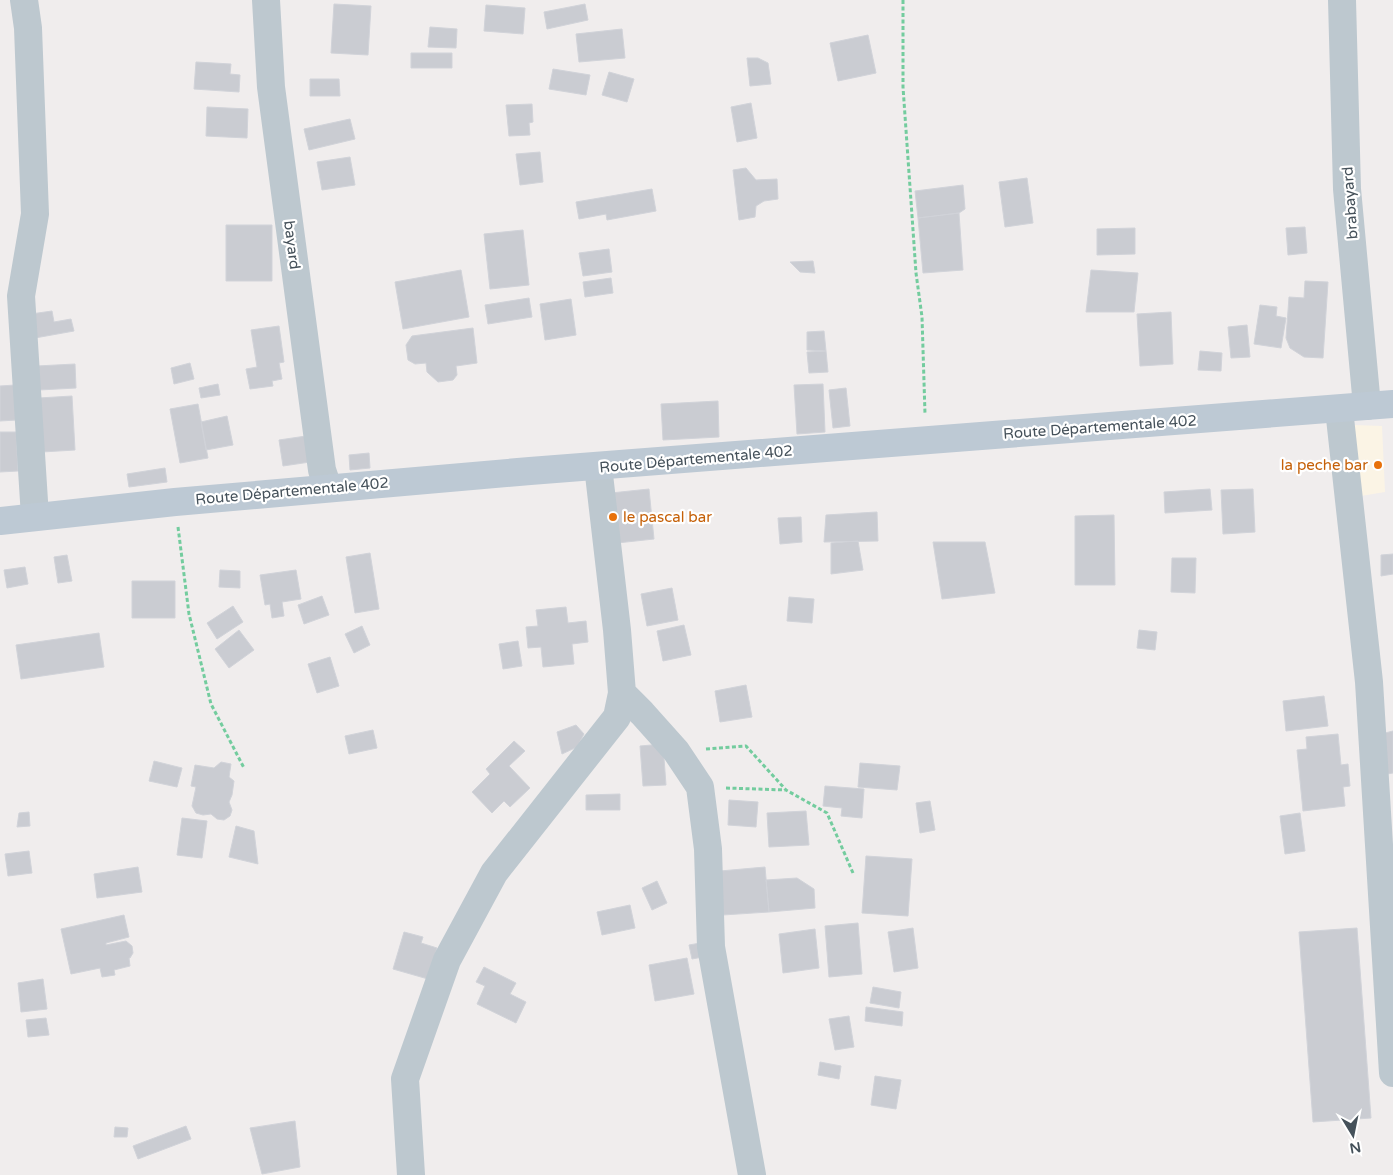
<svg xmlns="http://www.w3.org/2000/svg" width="1393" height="1175" font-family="'Varela Round',sans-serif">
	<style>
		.commercial { fill: #fbf4e5 }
		.building { fill: #caccd2; stroke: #d1d3d9 }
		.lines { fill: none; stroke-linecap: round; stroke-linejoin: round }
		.path { stroke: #73cc9e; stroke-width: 3; stroke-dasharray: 4 2.5; stroke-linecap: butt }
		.minor { stroke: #bdc8cf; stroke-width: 28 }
		.secondary { stroke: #bdc9d4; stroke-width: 28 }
		.food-dot { fill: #e8710a; stroke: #fff; stroke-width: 2 }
		.labels { text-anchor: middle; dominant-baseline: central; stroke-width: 4.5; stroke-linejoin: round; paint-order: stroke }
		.street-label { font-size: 15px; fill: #45515a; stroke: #fff }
		.food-label { font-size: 15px; fill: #c56008; stroke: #fff; text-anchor: end }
	</style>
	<rect width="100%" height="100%" fill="#f0eded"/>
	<!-- commercial -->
	<path class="commercial" d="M1354 425 1382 426 1385 492 1361 496Z"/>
	<!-- building -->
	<path class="building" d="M334 4 371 6 368 55 331 53Z
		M585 4 588 20 547 29 544 12Z
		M486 5 525 8 523 34 484 31Z
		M430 27 457 29 456 48 428 47Z
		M622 29 625 58 579 62 576 34Z
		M868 35 876 73 838 81 830 43Z
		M411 53H452V68H411Z
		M747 58H758L768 63 771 84 750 86Z
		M196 62 231 64 230 74 240 75 239 92 194 89Z
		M553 69 590 75 586 95 549 89Z
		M609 72 634 79 627 102 602 95Z
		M310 79H339L340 96H310Z
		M751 103 757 138 737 142 731 107Z
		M532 104 533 122 529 123 530 135 509 136 506 105Z
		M207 107 248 109 247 138 206 136Z
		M350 119 355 139 309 150 304 129Z
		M540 152 543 182 520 185 516 154Z
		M350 157 355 185 322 190 317 162Z
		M746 168 756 180 777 179 778 199 764 201 756 206 755 217 739 220 733 170Z
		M1027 178 1033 223 1005 227 999 182Z
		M963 185 965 209 959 213 918 218 915 191Z
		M652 189 656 211 607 220 606 214 579 219 576 202Z
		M959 213 963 270 923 273 918 218Z
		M226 225H272V281H226Z
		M1305 227 1307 253 1288 255 1286 228Z
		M1135 228V254L1097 255V229Z
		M523 230 529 285 490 289 484 234Z
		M609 249 612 272 583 276 579 253Z
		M813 261 815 273 800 272 790 262Z
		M461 270 469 317 403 329 395 282Z
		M1091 270 1138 273 1134 312H1086Z
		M611 278 613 293 585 297 583 282Z
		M1305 281 1328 282 1323 358 1304 357 1290 348 1286 338 1289 297 1304 298Z
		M529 298 532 317 488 324 485 305Z
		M571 299 576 335 545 340 540 304Z
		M1260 305 1277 307 1276 316 1286 318 1281 348 1254 344Z
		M52 311 54 322 71 319 74 331 35 338 31 314Z
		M1171 312 1173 364 1140 366 1137 314Z
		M1247 325 1250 357 1231 358 1228 327Z
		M279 326 284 362 279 363 282 379 272 381 273 386 250 389 246 369 257 367 251 330Z
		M473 328 477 363 456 366 457 375 453 380 438 382 427 372 426 363 415 364 408 360 406 345 412 336Z
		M824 331 826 351 807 350V332Z
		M826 351 828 372 809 373 807 352Z
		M1200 351 1222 353 1221 371 1198 370Z
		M190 363 194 379 174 384 171 368Z
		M75 364 76 388 39 390 37 366Z
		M218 384 220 395 201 398 199 388Z
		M823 384 825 432 797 434 794 385Z
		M15 385 17 420 0 421V386Z
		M846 388 850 426 833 428 829 390Z
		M72 396 75 450 42 452 39 398Z
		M718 401 719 437 663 440 661 404Z
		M198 404 208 458 180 463 170 409Z
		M227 416 233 445 206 450 201 422Z
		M0 432H16L18 471 0 472Z
		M306 436 310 462 283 466 279 440Z
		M369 453 370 468 350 470 349 455Z
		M165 468 167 482 129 487 127 474Z
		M649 489 654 539 617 543 611 493Z
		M1210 489 1212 510 1165 513 1164 492Z
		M1253 489 1255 532 1223 534 1221 490Z
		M877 512 878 541 824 542 826 515Z
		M1114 515 1115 585H1075V516Z
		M801 517 802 542 780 544 778 518Z
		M858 541 863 570 831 574V543Z
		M933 542H985L995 593 942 599Z
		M370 553 379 609 355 613 346 557Z
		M1393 554V574L1381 576V555Z
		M67 555 72 581 58 583 54 557Z
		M1172 558H1196L1195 593 1171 592Z
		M25 567 28 584 7 588 4 570Z
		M220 570 240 571V588L219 587Z
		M296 570 301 599 282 602 284 616 272 618 270 604 265 605 260 575Z
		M132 581H175V618H132Z
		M672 588 678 620 647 626 641 594Z
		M322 596 329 615 304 624 298 605Z
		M789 597 814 599 812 623 787 621Z
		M233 606 243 622 217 639 207 623Z
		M566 607 568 623 586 621 588 642 572 644 574 664 543 667 541 647 528 648 526 627 538 626 536 610Z
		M684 625 691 655 663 661 657 631Z
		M362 626 370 645 354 653 345 634Z
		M239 630 254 650 229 668 215 649Z
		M1139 630 1157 632 1155 650 1137 648Z
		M99 633 104 667 21 679 16 645Z
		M518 641 522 666 503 669 499 644Z
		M330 657 339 686 317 693 308 664Z
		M746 685 752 717 720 722 715 691Z
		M1324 696 1328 726 1286 731 1283 701Z
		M576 725 584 734 577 747 562 754 557 732Z
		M373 730 377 748 349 754 345 736Z
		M1393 731V773L1387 774 1385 733Z
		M1338 734 1341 765 1348 764 1350 786 1343 787 1345 806 1303 811 1297 750 1307 749 1306 737Z
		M514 741 525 751 509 766 530 788 510 807 504 801 492 813 472 792 490 774 486 769Z
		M663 744 666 785 643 786 640 746Z
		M154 761 182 768 177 787 149 781Z
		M221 762 231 764 229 777 234 781 232 795 229 802 232 810 230 816 224 820 217 819 211 814 203 815 196 813 192 806 196 787 191 786 195 765 214 768Z
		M860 763 900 766 897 790 858 787Z
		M825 786 864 789 862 818 841 816 842 808 823 806Z
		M620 794V810H586V795Z
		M729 800 758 802 756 827 728 825Z
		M930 801 935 830 920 833 916 803Z
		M806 811 809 845 769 847 767 813Z
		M29 812 30 826 17 827 19 813Z
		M1300 813 1305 851 1285 854 1280 816Z
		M182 818 207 821 202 858 177 855Z
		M236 826 254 831 258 864 229 857Z
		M29 851 32 873 8 876 5 854Z
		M866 856 912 859 908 916 862 913Z
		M138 867 142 892 97 898 94 874Z
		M765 867 769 912 723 915 720 871Z
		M797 878 814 889 815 908 769 912 766 880Z
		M657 881 667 903 652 910 642 888Z
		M630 905 635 928 602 935 597 912Z
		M124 915 129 937 106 943V945L126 941 132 946 133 953 130 958H129L130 966 114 970 115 975 102 977 100 968 71 974 61 929Z
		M858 923 862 974 829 977 825 926Z
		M913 928 918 968 894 972 888 932Z
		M1357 928 1371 1118 1313 1122 1299 932Z
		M815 929 819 968 783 973 779 934Z
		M404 932 423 937 421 943 437 948 428 979 393 969Z
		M706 942 708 956 692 959 689 945Z
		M687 958 694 994 655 1001 649 965Z
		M484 967 516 983 510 994 526 1002 516 1023 477 1004 485 986 476 982Z
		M43 979 47 1009 21 1012 18 983Z
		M873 987 901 992 899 1008 870 1003Z
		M866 1007 903 1012 902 1026 865 1021Z
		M849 1016 854 1047 835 1050 829 1019Z
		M46 1018 49 1035 28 1037 26 1020Z
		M820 1062 841 1066 839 1079 818 1075Z
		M875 1076 901 1080 896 1109 871 1105Z
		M295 1121 300 1167 262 1174 250 1128Z
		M186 1126 191 1139 138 1159 133 1146Z
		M115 1127 128 1128 127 1137H114Z"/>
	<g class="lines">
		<!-- path -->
		<path class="path" d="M903 0V87L916 273 922 317 925 414
			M178 527 189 614 211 704 244 768
			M706 749 746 746 786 790 827 813 853 873
			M726 788 786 790"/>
		<!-- minor -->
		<path class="minor" d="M24 0 28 28 35 214 21 296 35 517
			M266 0 271 87 322 470 328 488
			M1342 0 1347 189 1367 406
			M1339 409 1369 682 1393 1073
			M622 693 642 713 676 751 700 787 708 849 711 947 752 1175
			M411 1175 405 1079 447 960 494 873 617 717 622 693 617 630 598 466"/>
		<!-- secondary -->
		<path class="secondary" d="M0 521 175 502 530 471 1393 404"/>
	</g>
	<!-- markers -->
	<g class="food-dot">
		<circle cx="1378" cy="465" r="5"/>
		<circle cx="613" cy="517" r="5"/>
	</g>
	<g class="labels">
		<!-- street labels -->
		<g class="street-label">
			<text transform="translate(1350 203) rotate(-94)">brabayard</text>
			<text transform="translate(292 245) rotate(83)">bayard</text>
			<text transform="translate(1100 427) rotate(-4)">Route Départementale 402</text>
			<text transform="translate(696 459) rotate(-5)">Route Départementale 402</text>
			<text transform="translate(292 491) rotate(-5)">Route Départementale 402</text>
		</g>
		<!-- food labels -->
		<g class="food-label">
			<text x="1368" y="465">la peche bar</text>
			<text x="623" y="517" text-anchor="start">le pascal bar</text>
		</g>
	</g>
	<!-- north arrow -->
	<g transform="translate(1353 1135) rotate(170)" stroke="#ffffff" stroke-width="4" paint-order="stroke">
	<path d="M0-4L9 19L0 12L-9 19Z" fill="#45515a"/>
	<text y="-8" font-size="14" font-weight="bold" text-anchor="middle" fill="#45515a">N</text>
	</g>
</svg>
